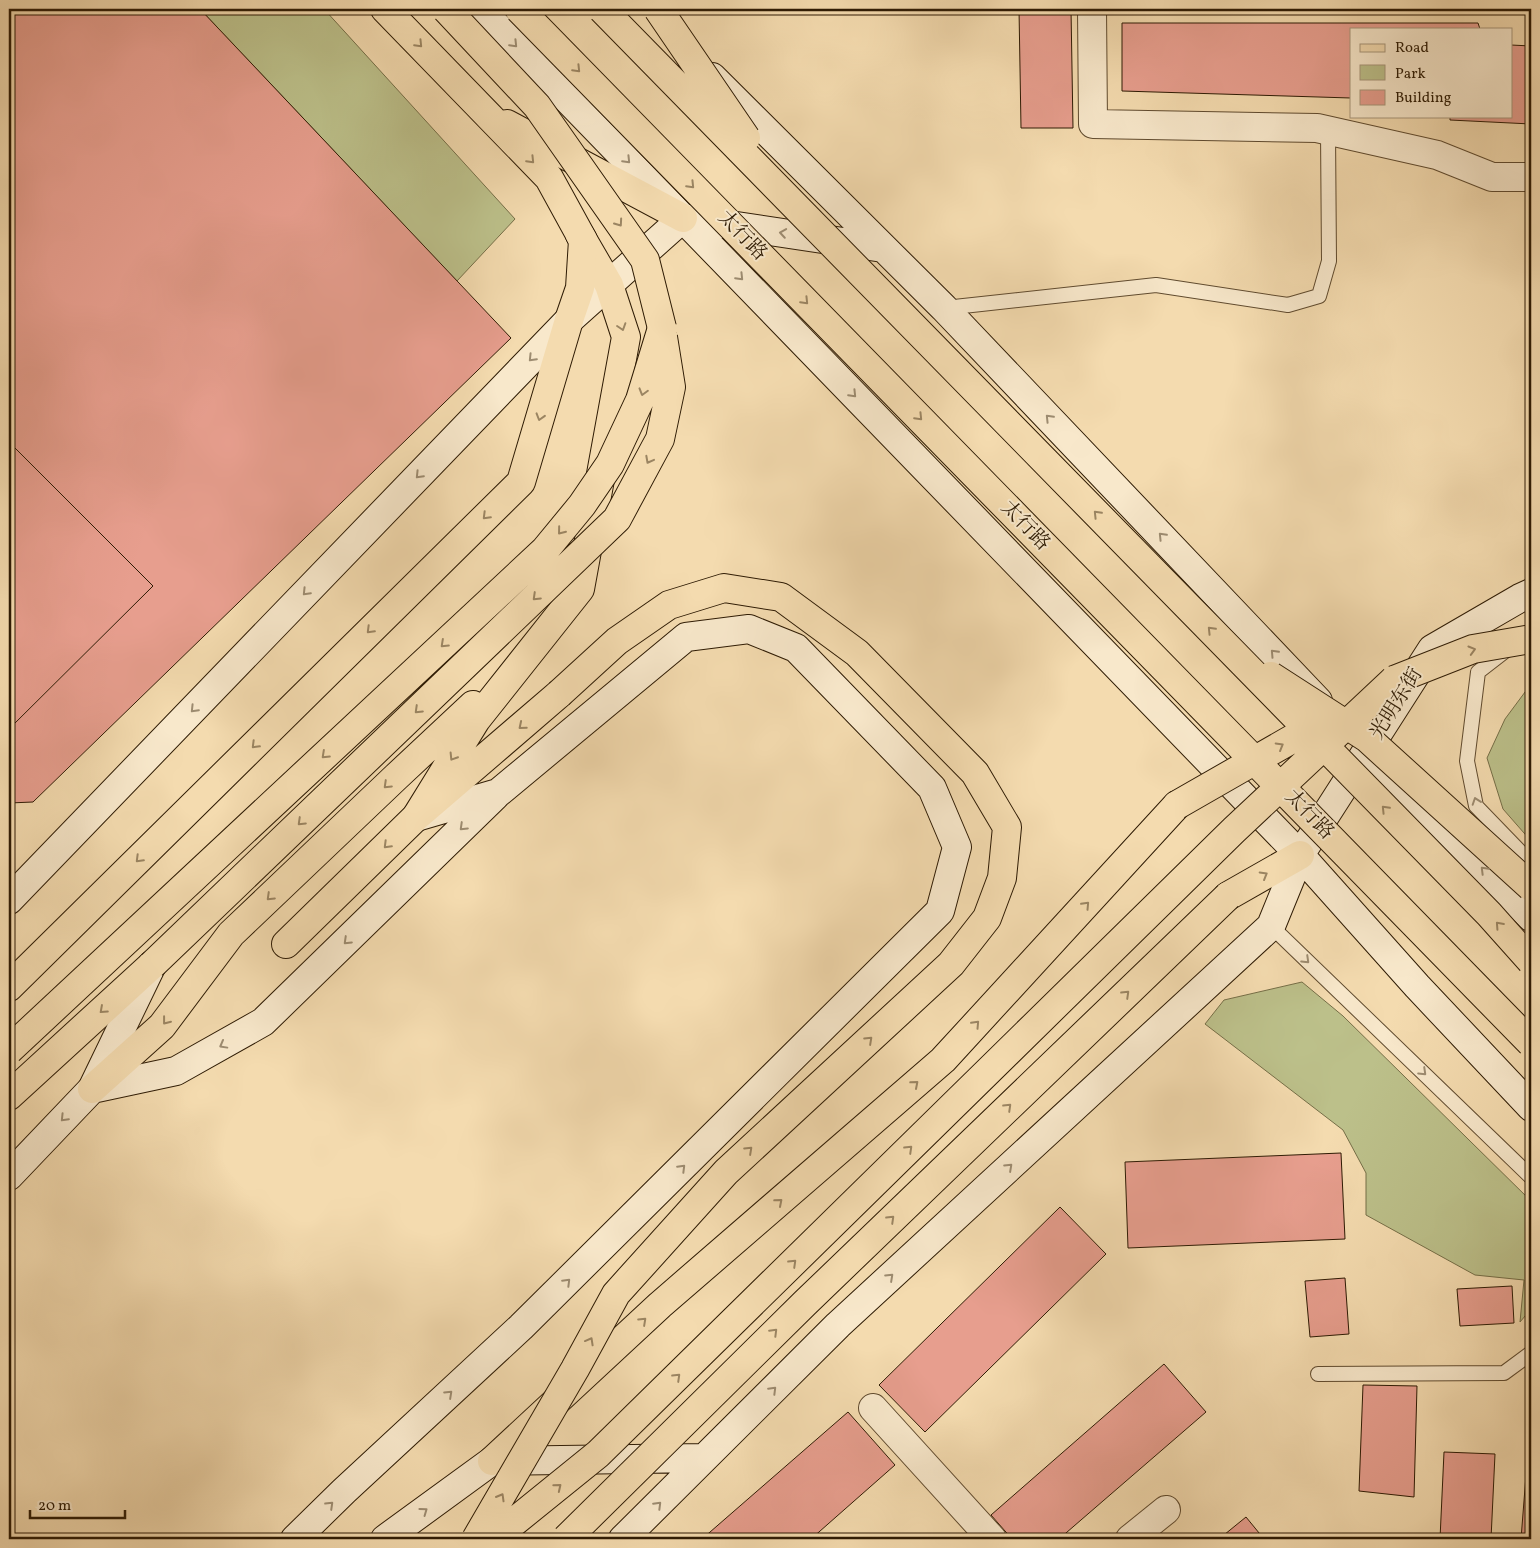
<svg xmlns="http://www.w3.org/2000/svg" width="1540" height="1548" font-family="Vollkorn,'Noto Serif SC',serif">
	<style>
		.green { fill: #bcc08a; stroke: #756e47 }
		.building { fill: #e79e8e; stroke: #2e1b04 }
		.lines { fill: none; stroke-linecap: round; stroke-linejoin: round }
		.lane-casing { stroke: #604b2f; stroke-width: 16 }
		.street-casing { stroke: #604b2f; stroke-width: 30 }
		.secondary-casing { stroke: #2e1b04; stroke-width: 30 }
		.primary-casing { stroke: #2e1b04; stroke-width: 30 }
		.highway-casing { stroke: #2e1b04; stroke-width: 30 }
		.lane { stroke: #f8e8cb; stroke-width: 14 }
		.street { stroke: #f8e8cb; stroke-width: 28 }
		.secondary { stroke: #f8e8cb; stroke-width: 28 }
		.primary { stroke: #f4dbaf; stroke-width: 28 }
		.highway { stroke: #f4dbaf; stroke-width: 28 }
		.primary-bridge-casing { stroke: #2e1b04; stroke-width: 30; stroke-linecap: butt }
		.highway-bridge-casing { stroke: #2e1b04; stroke-width: 30; stroke-linecap: butt }
		.primary-bridge { stroke: #f4dbaf; stroke-width: 28 }
		.highway-bridge { stroke: #f4dbaf; stroke-width: 28 }
		.oneway { stroke: #9b8562 }
		.oneway2 { stroke: #9d8c71 }
		.labels { text-anchor: middle; dominant-baseline: central; stroke-width: 4; stroke-linejoin: round; paint-order: stroke }
		.street-label { font-size: 20px; fill: #2e1b04; stroke: #f8e8cb }
	</style>
	<rect width="100%" height="100%" fill="#f4dbaf"/>
	<filter id="stains"><feTurbulence type="fractalNoise" baseFrequency=".004" numOctaves="4"/><feColorMatrix values="0 0 0 0 .2 0 0 0 0 .09 0 0 0 0 .02 0 0 0 .5 -.17"/></filter>
	<radialGradient id="worn" r=".72"><stop offset=".6" stop-color="#630" stop-opacity="0"/><stop offset="1" stop-color="#630" stop-opacity=".3"/></radialGradient>
	<!-- green -->
	<path class="green" d="M200 9H324L515 219 457 281Z
		M1531 684V841L1503 809 1487 758 1505 719Z
		M1302 982 1343 1016 1531 1201V1309L1520 1322 1524 1280 1475 1275 1366 1215V1173L1343 1130 1205 1024 1224 1000Z"/>
	<!-- building -->
	<path class="building" d="M9 9H200L511 338 33 802 9 803Z
		M1019 9H1071L1073 128H1021Z
		M1122 23H1478L1480 29H1351V98L1122 91Z
		M1511 45 1531 46V124L1450 120V116H1511Z
		M9 442 153 586 9 729Z
		M1341 1153 1345 1239 1128 1248 1125 1162Z
		M1060 1207 1106 1254 925 1432 879 1385Z
		M1345 1278 1349 1334 1310 1337 1305 1281Z
		M1512 1286 1514 1323 1460 1326 1457 1289Z
		M1164 1364 1206 1412 1059 1539H1012L991 1515Z
		M1363 1385 1417 1386 1414 1497 1359 1491Z
		M848 1412 895 1465 811 1539H702Z
		M1528 1450 1531 1451V1539H1521Z
		M1444 1452 1495 1454 1491 1539H1440Z
		M1246 1517 1264 1539H1219Z"/>
	<g class="lines">
		<defs>
			<path id="lane" d="M945 308 1156 285 1288 305 1319 296 1329 261 1328 131
				M1509 648 1478 672 1467 761 1476 806 1531 863
				M1271 926 1531 1177
				M1318 1374 1504 1373 1531 1353"/>
			<path id="street" d="M1092 9 1093 124 1317 128 1437 155 1492 177H1531
				M873 1408 992 1539
				M1130 1539 1166 1510"/>
			<path id="secondary" d="M480 9 1300 855 1417 986 1531 1107
				M712 77 944 308 1318 701
				M1373 760 1531 917
				M9 900 569 320 683 218 883 248
				M92 1089 152 965
				M9 1176 92 1089 176 1071 263 1022 495 796
				M295 1539 344 1491 521 1327 940 911 957 847 932 788 796 648 749 629 686 637 498 793 416 817
				M385 1539 492 1461 704 1458
				M623 1539 838 1325 1271 926 1300 855 1432 649 1520 598 1531 593"/>
			<path id="primary" d="M416 817 476 720 580 589 626 337 609 285 580 235
				M1228 896 1300 855
				M286 944 416 817 559 694
				M9 987 521 482 569 320
				M92 1089 162 1026 231 934 396 777 473 705
				M9 1096 152 965
				M492 1461 660 1305 943 1060 1177 805"/>
			<path id="highway" d="M385 9 549 178 583 240 580 288 569 320
				M507 124 683 218"/>
		</defs>
		<!-- lane casing -->
		<use href="#lane" class="lane-casing"/>
		<!-- street casing -->
		<use href="#street" class="street-casing"/>
		<!-- secondary casing -->
		<use href="#secondary" class="secondary-casing"/>
		<!-- primary casing -->
		<use href="#primary" class="primary-casing"/>
		<!-- highway casing -->
		<use href="#highway" class="highway-casing"/>
		<!-- lane -->
		<use href="#lane" class="lane"/>
		<!-- street -->
		<use href="#street" class="street"/>
		<!-- secondary -->
		<use href="#secondary" class="secondary"/>
		<!-- primary -->
		<use href="#primary" class="primary"/>
		<!-- highway -->
		<use href="#highway" class="highway"/>
		<defs>
			<path id="primary-bridge" d="M1177 805 1327 719
				M152 965 617 519 660 439 671 387 663 337
				M9 1050 545 550 582 505 610 464 640 400 662 328
				M476 1539 575 1369 616 1294 726 1172 951 964 987 918 1002 878 1007 827 975 773 857 653 781 597 724 588 669 605 617 641 559 694
				M493 1539 598 1454 1234 830 1394 680
				M566 1539 805 1303 1228 896"/>
			<path id="highway-bridge" d="M446 9 537 106 645 260 662 328
				M519 9 1531 1043
				M602 9 1489 914 1531 961
				M658 9 746 138
				M1271 676 1367 738 1531 887
				M1394 680 1473 649 1531 639"/>
		</defs>
		<!-- primary-bridge casing -->
		<use href="#primary-bridge" class="primary-bridge-casing"/>
		<!-- highway-bridge casing -->
		<use href="#highway-bridge" class="highway-bridge-casing"/>
		<!-- primary-bridge -->
		<use href="#primary-bridge" class="primary-bridge"/>
		<!-- highway-bridge -->
		<use href="#highway-bridge" class="highway-bridge"/>
	</g>
	<!-- one-way arrows -->
	<defs><path id="oneway-chevron" d="M-2-3.5L2.5 0L-2 3.5" fill="none" stroke-width="1.6" stroke-linecap="round" stroke-linejoin="round" transform="scale(1.25)"/></defs>
	<g class="oneway">
		<use href="#oneway-chevron" transform="translate(419 44) rotate(46)"/>
		<use href="#oneway-chevron" transform="translate(577 69) rotate(46)"/>
		<use href="#oneway-chevron" transform="translate(531 160) rotate(46)"/>
		<use href="#oneway-chevron" transform="translate(691 185) rotate(46)"/>
		<use href="#oneway-chevron" transform="translate(619 223) rotate(55)"/>
		<use href="#oneway-chevron" transform="translate(805 301) rotate(46)"/>
		<use href="#oneway-chevron" transform="translate(622 327) rotate(72)"/>
		<use href="#oneway-chevron" transform="translate(643 392) rotate(106)"/>
		<use href="#oneway-chevron" transform="translate(540 417) rotate(107)"/>
		<use href="#oneway-chevron" transform="translate(919 417) rotate(46)"/>
		<use href="#oneway-chevron" transform="translate(649 460) rotate(118)"/>
		<use href="#oneway-chevron" transform="translate(1097 514) rotate(-134)"/>
		<use href="#oneway-chevron" transform="translate(486 516) rotate(135)"/>
		<use href="#oneway-chevron" transform="translate(561 531) rotate(129)"/>
		<use href="#oneway-chevron" transform="translate(536 597) rotate(136)"/>
		<use href="#oneway-chevron" transform="translate(370 630) rotate(135)"/>
		<use href="#oneway-chevron" transform="translate(1211 630) rotate(-134)"/>
		<use href="#oneway-chevron" transform="translate(444 644) rotate(137)"/>
		<use href="#oneway-chevron" transform="translate(1472 650) rotate(-16)"/>
		<use href="#oneway-chevron" transform="translate(418 710) rotate(136)"/>
		<use href="#oneway-chevron" transform="translate(522 726) rotate(140)"/>
		<use href="#oneway-chevron" transform="translate(255 745) rotate(135)"/>
		<use href="#oneway-chevron" transform="translate(1280 746) rotate(-30)"/>
		<use href="#oneway-chevron" transform="translate(325 755) rotate(137)"/>
		<use href="#oneway-chevron" transform="translate(453 757) rotate(122)"/>
		<use href="#oneway-chevron" transform="translate(387 785) rotate(136)"/>
		<use href="#oneway-chevron" transform="translate(1385 809) rotate(-134)"/>
		<use href="#oneway-chevron" transform="translate(301 822) rotate(136)"/>
		<use href="#oneway-chevron" transform="translate(387 845) rotate(135)"/>
		<use href="#oneway-chevron" transform="translate(139 859) rotate(135)"/>
		<use href="#oneway-chevron" transform="translate(1264 875) rotate(-30)"/>
		<use href="#oneway-chevron" transform="translate(270 897) rotate(136)"/>
		<use href="#oneway-chevron" transform="translate(1086 905) rotate(-47)"/>
		<use href="#oneway-chevron" transform="translate(1499 925) rotate(-132)"/>
		<use href="#oneway-chevron" transform="translate(1126 994) rotate(-44)"/>
		<use href="#oneway-chevron" transform="translate(103 1010) rotate(138)"/>
		<use href="#oneway-chevron" transform="translate(166 1021) rotate(128)"/>
		<use href="#oneway-chevron" transform="translate(976 1024) rotate(-47)"/>
		<use href="#oneway-chevron" transform="translate(869 1040) rotate(-43)"/>
		<use href="#oneway-chevron" transform="translate(915 1084) rotate(-41)"/>
		<use href="#oneway-chevron" transform="translate(1008 1107) rotate(-44)"/>
		<use href="#oneway-chevron" transform="translate(909 1149) rotate(-44)"/>
		<use href="#oneway-chevron" transform="translate(749 1150) rotate(-43)"/>
		<use href="#oneway-chevron" transform="translate(779 1202) rotate(-41)"/>
		<use href="#oneway-chevron" transform="translate(891 1219) rotate(-44)"/>
		<use href="#oneway-chevron" transform="translate(793 1263) rotate(-44)"/>
		<use href="#oneway-chevron" transform="translate(643 1321) rotate(-43)"/>
		<use href="#oneway-chevron" transform="translate(774 1332) rotate(-45)"/>
		<use href="#oneway-chevron" transform="translate(590 1341) rotate(-61)"/>
		<use href="#oneway-chevron" transform="translate(677 1377) rotate(-44)"/>
		<use href="#oneway-chevron" transform="translate(558 1487) rotate(-39)"/>
		<use href="#oneway-chevron" transform="translate(501 1497) rotate(-60)"/>
	</g>
	<g class="oneway2">
		<use href="#oneway-chevron" transform="translate(514 44) rotate(46)"/>
		<use href="#oneway-chevron" transform="translate(627 160) rotate(46)"/>
		<use href="#oneway-chevron" transform="translate(783 233) rotate(-171)"/>
		<use href="#oneway-chevron" transform="translate(740 277) rotate(46)"/>
		<use href="#oneway-chevron" transform="translate(532 358) rotate(134)"/>
		<use href="#oneway-chevron" transform="translate(853 394) rotate(46)"/>
		<use href="#oneway-chevron" transform="translate(1049 418) rotate(-134)"/>
		<use href="#oneway-chevron" transform="translate(419 475) rotate(134)"/>
		<use href="#oneway-chevron" transform="translate(1162 536) rotate(-134)"/>
		<use href="#oneway-chevron" transform="translate(306 592) rotate(134)"/>
		<use href="#oneway-chevron" transform="translate(1274 653) rotate(-133)"/>
		<use href="#oneway-chevron" transform="translate(194 709) rotate(134)"/>
		<use href="#oneway-chevron" transform="translate(1476 801) rotate(-109)"/>
		<use href="#oneway-chevron" transform="translate(463 827) rotate(136)"/>
		<use href="#oneway-chevron" transform="translate(1484 870) rotate(-135)"/>
		<use href="#oneway-chevron" transform="translate(347 941) rotate(136)"/>
		<use href="#oneway-chevron" transform="translate(1306 960) rotate(44)"/>
		<use href="#oneway-chevron" transform="translate(223 1045) rotate(151)"/>
		<use href="#oneway-chevron" transform="translate(1423 1072) rotate(44)"/>
		<use href="#oneway-chevron" transform="translate(64 1118) rotate(134)"/>
		<use href="#oneway-chevron" transform="translate(1009 1167) rotate(-43)"/>
		<use href="#oneway-chevron" transform="translate(682 1168) rotate(-45)"/>
		<use href="#oneway-chevron" transform="translate(890 1277) rotate(-43)"/>
		<use href="#oneway-chevron" transform="translate(567 1282) rotate(-45)"/>
		<use href="#oneway-chevron" transform="translate(773 1390) rotate(-45)"/>
		<use href="#oneway-chevron" transform="translate(449 1394) rotate(-43)"/>
		<use href="#oneway-chevron" transform="translate(330 1505) rotate(-44)"/>
		<use href="#oneway-chevron" transform="translate(658 1505) rotate(-45)"/>
		<use href="#oneway-chevron" transform="translate(424 1511) rotate(-36)"/>
	</g>
	<g class="labels">
		<!-- street labels -->
		<g class="street-label">
			<text transform="translate(742 236) rotate(46)">太行路</text>
			<text transform="translate(1025 526) rotate(46)">太行路</text>
			<text transform="translate(1397 704) rotate(-58)">光明东街</text>
			<text transform="translate(1309 815) rotate(46)">太行路</text>
		</g>
	</g>
	<!-- margin -->
	<rect width="1540" height="1548" fill="none" stroke="#f4dbaf" stroke-width="30"/>
	<rect x="10" y="10" width="1520" height="1528" fill="none" stroke="#2e1b04" stroke-width="2.5"/>
	<rect x="15" y="15" width="1510" height="1518" fill="none" stroke="#2e1b04"/>
	<!-- legend -->
	<rect x="1350" y="28" width="162" height="90" fill="#f8e8cb" stroke="#a7967b"/>
	<rect x="1360" y="44" width="25" height="8" fill="#f4dbaf" stroke="#a7967b"/>
	<text x="1395" y="52" font-size="15" fill="#2e1b04">Road</text>
	<rect x="1360" y="65" width="25" height="15" fill="#bcc08a" stroke="#a7967b"/>
	<text x="1395" y="78" font-size="15" fill="#2e1b04">Park</text>
	<rect x="1360" y="90" width="25" height="15" fill="#e79e8e" stroke="#a7967b"/>
	<text x="1395" y="102" font-size="15" fill="#2e1b04">Building</text>
	<!-- scale -->
	<path d="M30 1510v8h95v-8" fill="none" stroke="#2e1b04" stroke-width="2.5"/>
	<text x="38" y="1510" font-size="15" fill="#2e1b04" stroke="#f8e8cb" stroke-width="4" paint-order="stroke">20 m</text>
	<rect width="100%" height="100%" filter="url(#stains)"/>
	<rect width="100%" height="100%" fill="url(#worn)"/>
</svg>
